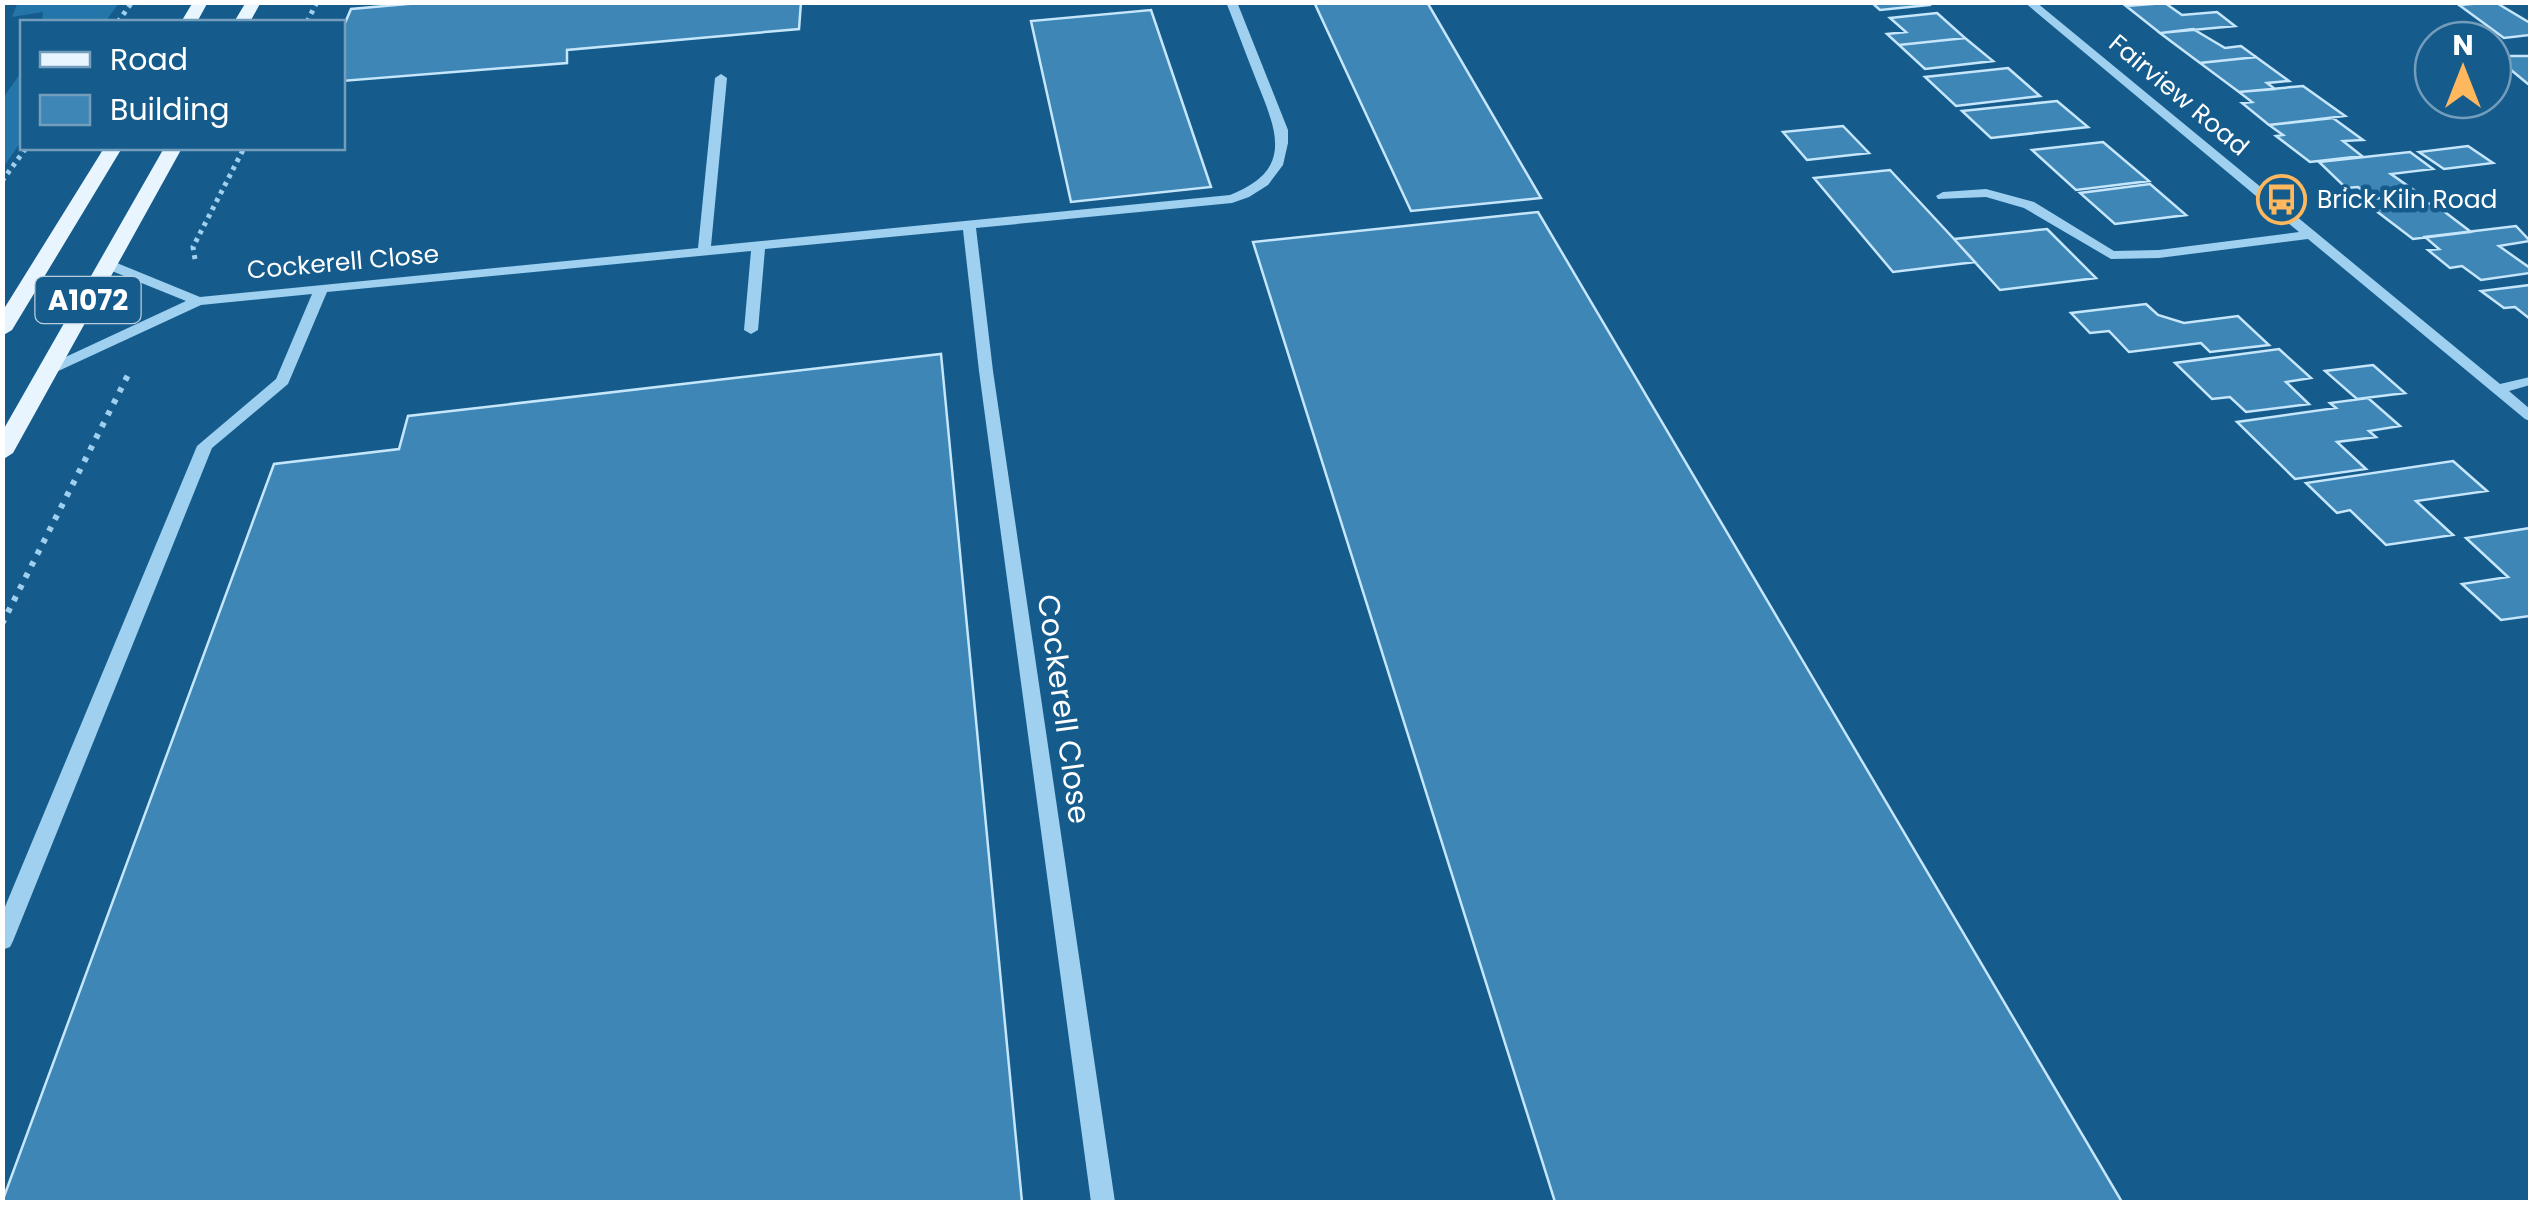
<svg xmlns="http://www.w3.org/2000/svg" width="2533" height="1205" font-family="Poppins,sans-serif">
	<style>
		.green { fill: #2475aa }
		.building { fill: #3d86b6; stroke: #c6e6fb; stroke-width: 2.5 }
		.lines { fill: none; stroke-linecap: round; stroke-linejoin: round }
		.path-far1 { stroke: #9fd0f0; stroke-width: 5; stroke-dasharray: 4 5; stroke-linecap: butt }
		.path { stroke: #9fd0f0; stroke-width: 6; stroke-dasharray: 5 8; stroke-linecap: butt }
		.minor { fill: #9fd0f0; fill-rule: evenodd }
		.major { fill: #e8f5ff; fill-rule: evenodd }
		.labels { text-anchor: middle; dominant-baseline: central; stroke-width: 9; stroke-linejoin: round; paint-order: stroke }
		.far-street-label { font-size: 25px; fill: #fff; stroke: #155c8d }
		.far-poi-label { font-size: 25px; fill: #fff; stroke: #155c8d; text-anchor: start }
		.shield { fill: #155c8d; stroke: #b9cedd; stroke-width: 2.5 }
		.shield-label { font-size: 28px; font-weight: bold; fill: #fff }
		.street-label { font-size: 30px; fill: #fff; stroke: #155c8d }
	</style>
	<rect width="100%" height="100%" fill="#155c8d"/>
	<!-- green -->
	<path class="green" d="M18 2H119V3L105 22H42L43 12 12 17Z
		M22 71V140L3 168V98Z"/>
	<!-- building -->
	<path class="building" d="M430 2H801L799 29 567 50V63L342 81V30L351 9Z
		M1314 2H1427L1541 198 1411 211Z
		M1871 2H1926L1929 5 1880 10Z
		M2495 2 2530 23V35L2504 38 2459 5Z
		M2165 3 2182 15 2217 12 2235 26 2160 33 2126 6Z
		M1151 10 1211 187 1071 202 1031 21Z
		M1937 13 1965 38 1899 45 1887 34 1906 32 1890 18Z
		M2193 29 2225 48 2241 46 2256 57 2200 63 2160 33Z
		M1965 38 1993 61 1925 69 1899 45Z
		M2494 56H2530V84H2528Z
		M2256 57 2289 81 2267 83 2275 89 2239 92 2200 63Z
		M2008 68 2040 96 1956 106 1925 77Z
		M2303 86 2345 116 2269 125 2242 103 2252 102 2239 92Z
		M2057 101 2088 127 1991 138 1962 111Z
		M2333 118 2363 140 2343 141 2362 156 2310 162 2276 136 2283 135 2269 125Z
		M1843 126 1869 153 1807 160 1783 132Z
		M2103 142 2149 181 2076 190 2032 150Z
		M2468 146 2493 163 2444 169 2419 152Z
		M2410 152 2433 169 2391 174 2418 193 2374 199 2358 187 2346 188 2319 162Z
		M1890 170 1954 239 1975 262 1893 272 1814 178Z
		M2150 184 2186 215 2115 224 2080 193Z
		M2433 203 2471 232 2413 239 2375 210Z
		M1538 212 2122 1202H1555L1253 242Z
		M2516 226 2530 241 2499 246 2530 268V273L2481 280 2462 266 2450 268 2428 250 2439 249 2425 237Z
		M2047 229 2096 278 2000 290 1954 239Z
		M2530 285V319L2515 307 2504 308 2481 291Z
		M2146 304 2158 315 2184 323 2238 316 2269 345 2210 352 2201 343 2129 352 2109 331 2090 333 2071 313Z
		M2279 349 2311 378 2286 382 2309 404 2246 412 2230 397 2212 399 2175 363Z
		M941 354 1022 1202H2L274 464 399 449 408 416Z
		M2373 365 2405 393 2357 399 2325 371Z
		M2368 398 2400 426 2369 431 2376 437 2337 442 2366 469 2295 479 2237 422 2336 408 2330 403Z
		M2453 461 2487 491 2416 501 2453 535 2386 545 2350 510 2337 513 2306 483Z
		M2530 528V616L2501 620 2462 584 2508 577 2466 538Z"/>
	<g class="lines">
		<!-- path-far1 -->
		<path class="path-far1" d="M118 22 132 2
			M307 22 317 2
			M2 181 26 148
			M195 259 193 247 244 148"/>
		<!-- path -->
		<path class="path" d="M2 624 128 375"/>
		<!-- minor -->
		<path class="minor" d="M1226 2H1237L1288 130V143L1283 165 1268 185 1249 197 1232 203 976 228 993 371 1115 1202H1091L979 371 963 230 765 249 758 330 751 334 744 330 751 251 327 292 288 384 212 448 13 941 10 947 2 950V914L197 446 276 379 312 294 201 305 54 373H44L42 370 44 367 186 301 102 267V261H112L200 297 698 248 715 78 721 74 727 78 711 246 1230 195C1297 169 1275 128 1255 77 1245 52 1236 27 1226 2Z
			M2024 2H2036L2500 384 2530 377V385L2509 391 2530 409V421L2525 419 2308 239 2159 258 2111 259 2024 208 1986 197 1938 199 1936 196 1943 192 1986 189 2034 202 2114 251 2159 250 2299 232Z"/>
		<!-- major -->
		<path class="major" d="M193 2H208L197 22H181Z
			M246 2H261L250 22H234Z
			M104 148H122L12 330 2 336V312Z
			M164 148H182L13 453 2 460V432Z"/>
	</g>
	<!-- icons -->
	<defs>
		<symbol id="bus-ring" viewBox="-11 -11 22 22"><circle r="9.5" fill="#155c8d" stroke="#ffb85e" stroke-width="1.5"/><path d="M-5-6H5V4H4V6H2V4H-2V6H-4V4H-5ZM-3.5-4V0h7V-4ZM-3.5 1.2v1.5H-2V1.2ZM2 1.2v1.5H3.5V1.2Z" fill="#ffb85e"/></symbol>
	</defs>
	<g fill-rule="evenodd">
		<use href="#bus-ring" x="2254" y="172" width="55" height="55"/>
	</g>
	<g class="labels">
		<!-- far-street labels -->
		<g class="far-street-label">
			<text transform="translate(2179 95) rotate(40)">Fairview Road</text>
			<text transform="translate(343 262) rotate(-5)">Cockerell Close</text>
		</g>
		<!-- far-poi labels -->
		<g class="far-poi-label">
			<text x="2317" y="199">Brick Kiln Road</text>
		</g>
		<!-- shield labels -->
		<rect class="shield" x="35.5" y="277" width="105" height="46" rx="8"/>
		<g class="shield-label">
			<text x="88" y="300">A1072</text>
		</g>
		<!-- street labels -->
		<g class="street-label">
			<text transform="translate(1064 709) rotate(82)">Cockerell Close</text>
		</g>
	</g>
	<!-- border -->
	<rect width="2533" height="1205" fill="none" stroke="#ffffff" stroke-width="10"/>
	<!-- legend -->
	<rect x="20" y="20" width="325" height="130" fill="#155c8d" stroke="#739dbb" stroke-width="2.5"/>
	<rect x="40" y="52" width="50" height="15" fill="#e8f5ff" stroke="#739dbb" stroke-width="2.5"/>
	<text x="110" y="70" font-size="30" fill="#ffffff">Road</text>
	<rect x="40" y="95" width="50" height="30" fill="#3d86b6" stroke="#739dbb" stroke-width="2.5"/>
	<text x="110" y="120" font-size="30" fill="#ffffff">Building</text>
	<!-- north arrow -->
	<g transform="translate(2463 70)"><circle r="48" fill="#155c8d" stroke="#739dbb" stroke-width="2.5"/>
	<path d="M0-8L18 38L0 25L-18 38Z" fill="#ffb85e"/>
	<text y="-15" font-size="28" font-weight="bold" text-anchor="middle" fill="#ffffff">N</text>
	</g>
</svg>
